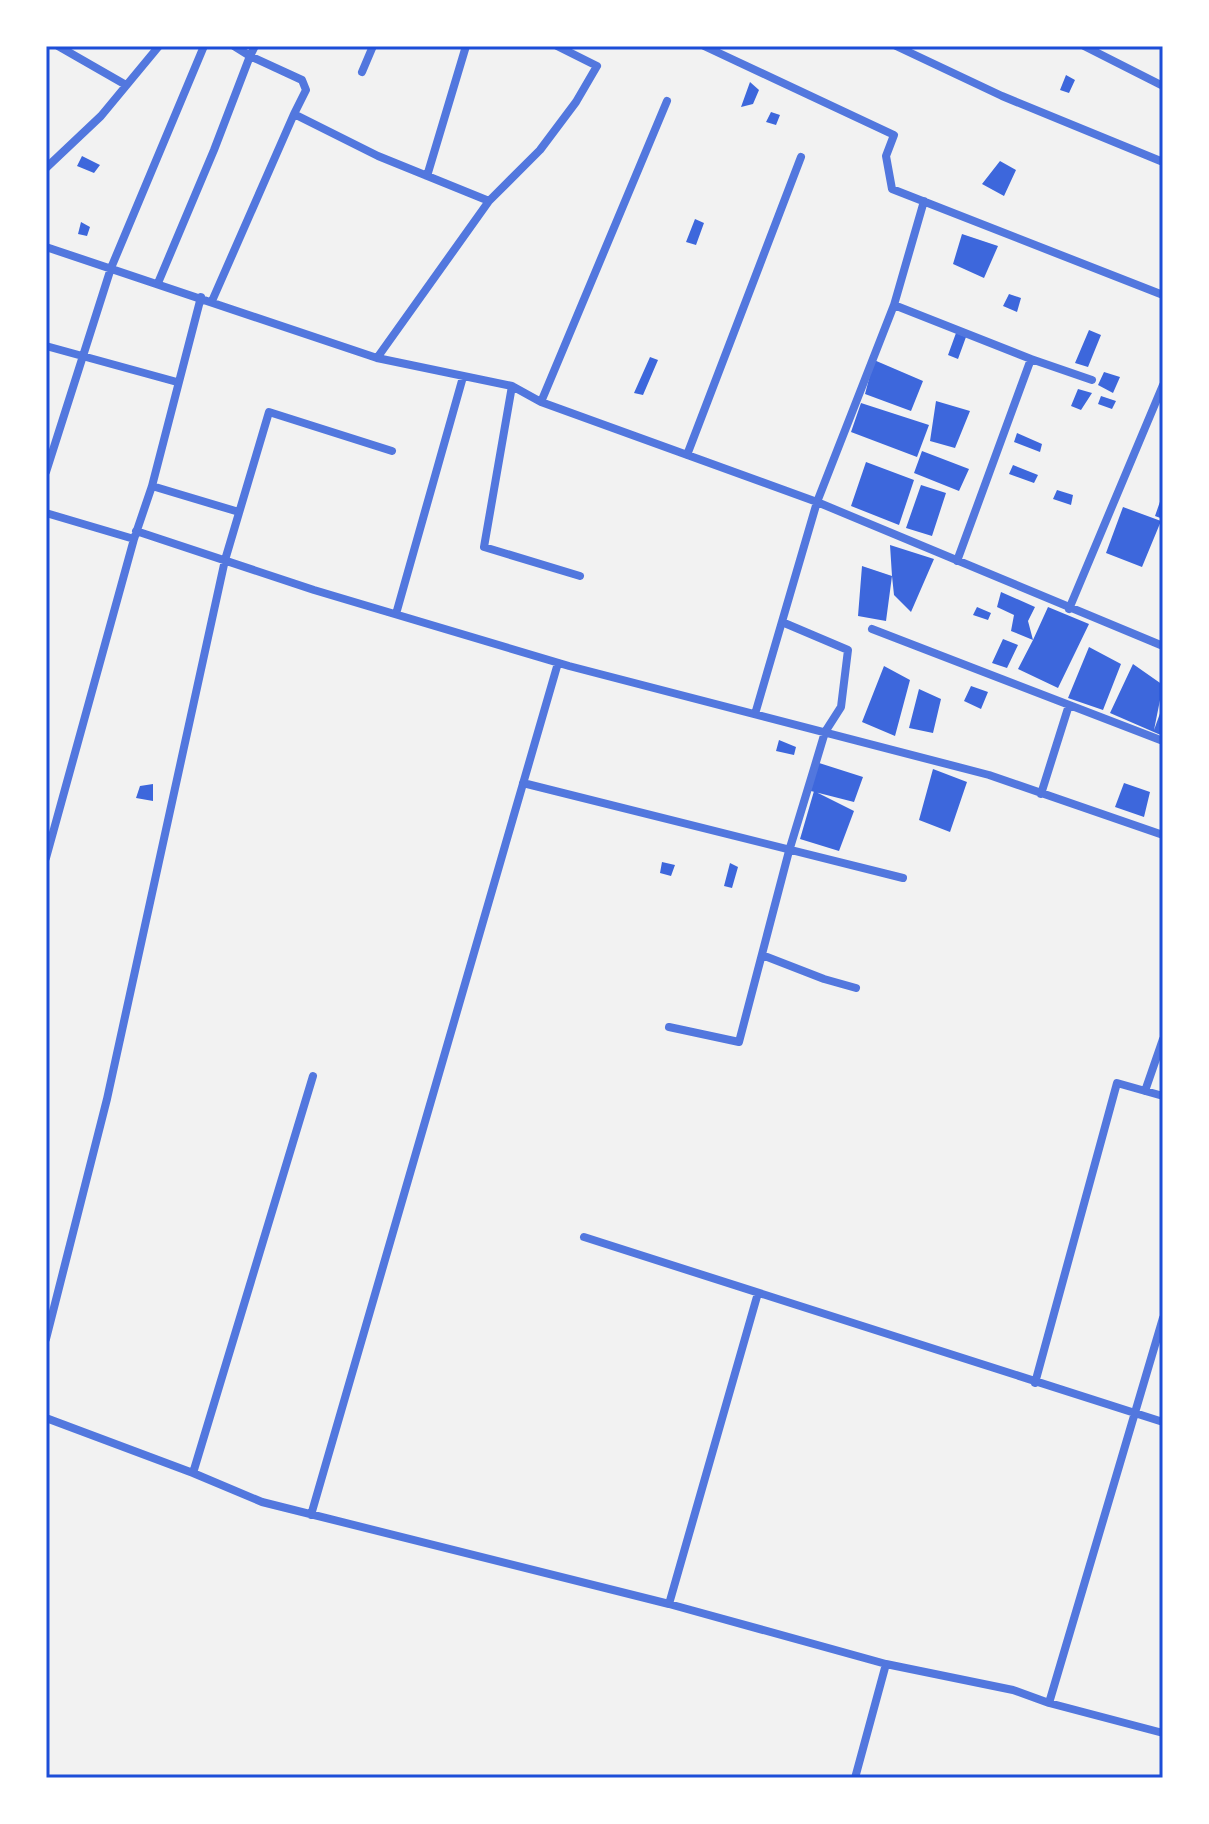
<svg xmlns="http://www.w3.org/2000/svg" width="1209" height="1824" font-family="'Archivo Narrow',sans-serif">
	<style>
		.building { fill: #3d67dc }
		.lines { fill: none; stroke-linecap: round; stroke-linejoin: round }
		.minor { stroke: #5277de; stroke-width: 8 }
		.neatline { fill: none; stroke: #1d4ed8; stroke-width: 3 }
	</style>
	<rect width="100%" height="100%" fill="#f2f2f2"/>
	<!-- building -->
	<path class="building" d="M1066 75 1075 80 1069 93 1060 90Z
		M750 82 759 90 753 104 741 107Z
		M771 112 780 115 776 125 766 122Z
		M82 156 100 165 94 173 77 166Z
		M1000 161 1016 170 1004 196 982 184Z
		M695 219 704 223 696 245 686 242Z
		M81 222 90 227 87 236 78 234Z
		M962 234 998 246 984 278 953 264Z
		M1009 294 1021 298 1017 312 1003 306Z
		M1089 330 1101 335 1088 367 1075 363Z
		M956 333 966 337 958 359 948 355Z
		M650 357 658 360 643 395 634 393Z
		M874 360 923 381 911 411 865 394Z
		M1104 372 1120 377 1113 393 1098 385Z
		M1078 389 1092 393 1081 410 1071 406Z
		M1101 396 1116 401 1112 409 1098 404Z
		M936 401 970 411 955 448 930 441Z
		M861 403 929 425 917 457 851 432Z
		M1017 433 1042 444 1040 452 1014 442Z
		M922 451 969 469 959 491 914 473Z
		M866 462 914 480 899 525 851 506Z
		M1013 465 1038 475 1034 483 1009 474Z
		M921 485 946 493 932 536 906 528Z
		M1057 490 1073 495 1071 505 1053 499Z
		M1163 493V519L1155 516Z
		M1123 507 1161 521 1142 567 1106 553Z
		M890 545 934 559 911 612 894 595 892 576 886 621 858 616 862 566 892 576Z
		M1001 592 1035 607 1028 621 1033 640 1048 607 1089 624 1058 688 1018 669 1033 640 1011 631 1014 615 997 607Z
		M977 607 991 613 988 620 973 615Z
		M1003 639 1018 645 1007 668 992 663Z
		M1089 647 1121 664 1103 710 1068 698Z
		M1133 664 1163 685 1154 730 1163 705V736L1110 713Z
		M884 666 910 680 895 736 862 722Z
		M971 686 988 692 981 709 964 701Z
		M919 689 941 699 933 733 909 728Z
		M779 740 796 747 794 755 776 751Z
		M816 762 863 777 854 802 807 790Z
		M933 769 967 782 950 832 919 820Z
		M1124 783 1150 792 1144 817 1115 807Z
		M153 784V801L136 798 140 786Z
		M814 791 854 811 839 851 800 839Z
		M662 862 675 865 671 876 660 873Z
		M730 863 738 867 732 888 724 886Z"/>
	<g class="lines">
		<!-- minor -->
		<path class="minor" d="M58 46 126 85
			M234 46 250 56 255 46
			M704 46 894 135 886 156 892 189 1163 295
			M896 46 1002 96 1163 162
			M1084 46 1163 86
			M362 72 373 46
			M46 168 101 116 159 46
			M427 176 466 46
			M46 247 377 358 512 386 541 402 817 502 1163 646
			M158 283 214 150 250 56 302 80 306 90 294 114
			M212 301 294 114 378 156 489 201 540 150 576 102 597 66 557 46
			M894 305 924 201
			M46 346 177 382
			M377 358 489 201
			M1031 359 1092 380
			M512 386 484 547 580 576
			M541 402 667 101
			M687 455 801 157
			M46 472 111 268 204 46
			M152 486 239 512
			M46 513 134 539
			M136 531 314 590 569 666 989 775 1163 835
			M1069 609 1163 385
			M396 614 463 377
			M872 629 1163 741
			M755 714 817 502 894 305 1031 359 957 561
			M523 783 903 878
			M1041 794 1069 705
			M46 858 134 539 152 486 201 297
			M762 955 824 979 856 988
			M669 1027 739 1042 789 851 816 762 825 732 841 707 848 650 782 622
			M1145 1091 1163 1039
			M584 1237 1163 1422
			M46 1339 107 1099 225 560 269 412 392 451
			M1035 1383 1117 1083 1163 1096
			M46 1418 193 1473 262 1502 669 1604 886 1664 1013 1690 1049 1703 1163 1733
			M193 1473 313 1076
			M311 1515 558 663
			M669 1604 758 1293
			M1049 1703 1163 1318
			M855 1778 886 1664"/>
	</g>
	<!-- border -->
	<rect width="1209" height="1824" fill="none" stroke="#ffffff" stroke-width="96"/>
	<rect x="48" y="48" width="1113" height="1728" class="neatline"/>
</svg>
